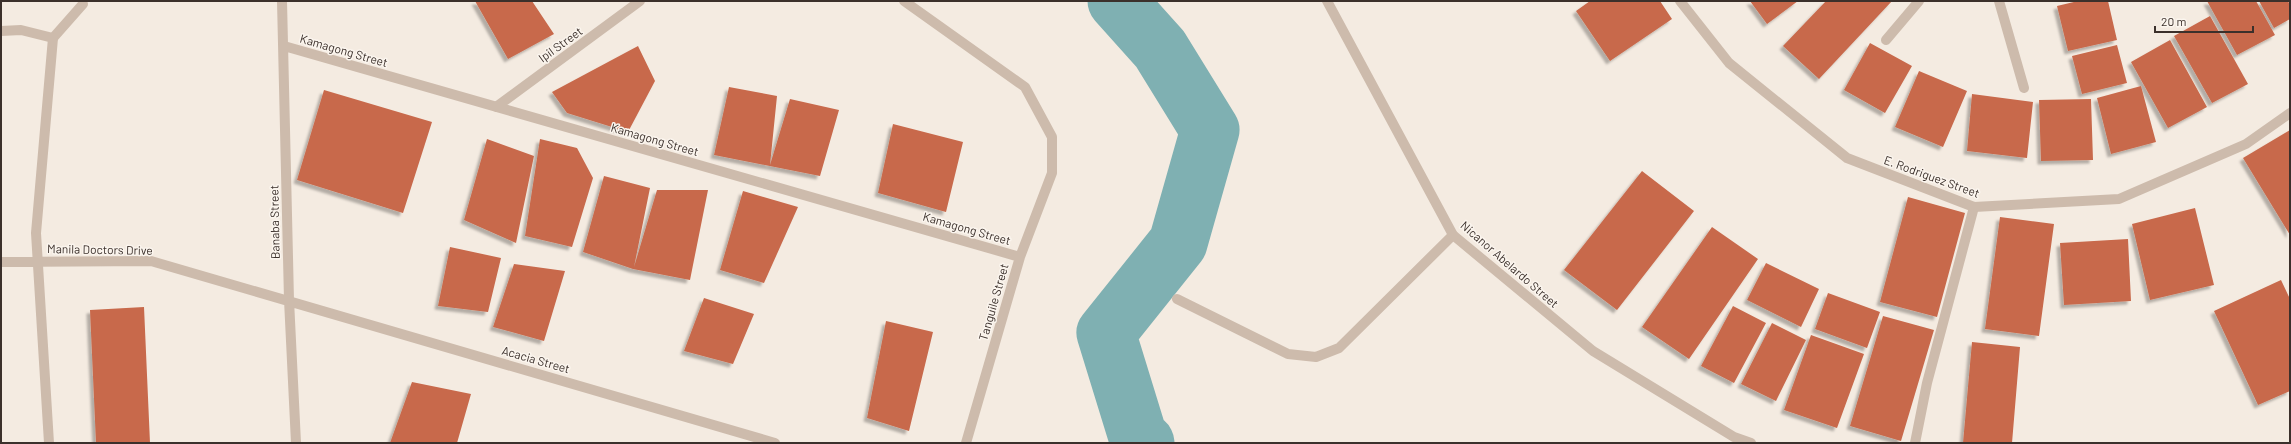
<svg xmlns="http://www.w3.org/2000/svg" width="2291" height="444" font-family="Barlow,sans-serif">
	<style>
		.lines { fill: none; stroke-linecap: round; stroke-linejoin: round }
		.river { stroke: #7fb0b2; stroke-width: 59 }
		.building { fill: #c8694b; filter: url(#shadow) }
		.service { stroke: #cdbbac; stroke-width: 10 }
		.minor { stroke: #cdbbac; stroke-width: 10 }
		.labels { text-anchor: middle; dominant-baseline: central; stroke-width: 3; stroke-linejoin: round; paint-order: stroke }
		.street-label { font-size: 12px; fill: #3b302b; stroke: #fbf5ee }
	</style>
	<defs>
		<filter id="shadow"><feDropShadow dx="-3.5" dy="3.5" stdDeviation="1" flood-color="#0004"/></filter>
	</defs>
	<rect width="100%" height="100%" fill="#f4ebe1"/>
	<g class="lines">
		<!-- river -->
		<path class="river" d="M1117 1 1160 49 1210 130 1178 243 1106 333 1138 437 1145 443"/>
	</g>
	<!-- building -->
	<path class="building" d="M475 1H532L554 34 508 59Z
		M1590 1H1660L1672 19 1610 61 1576 11Z
		M1750 1H1798L1767 24Z
		M1826 1H1892L1819 79 1783 46Z
		M2078 1H2108L2117 40 2068 51 2057 6Z
		M2207 1H2256L2275 35 2237 55Z
		M2259 1H2288L2290 5V19L2274 28Z
		M2210 16 2248 84 2212 103 2174 36Z
		M2170 40 2207 107 2168 128 2131 62Z
		M1870 43 1912 66 1885 113 1844 90Z
		M2117 45 2127 83 2082 94 2072 56Z
		M638 46 655 81 628 132 567 113 552 92Z
		M1919 71 1967 91 1943 147 1895 127Z
		M2141 86 2156 142 2111 154 2097 98Z
		M729 87 777 96 770 165 790 99 839 110 820 176 714 155Z
		M324 90 432 122 403 213 297 180Z
		M1972 94 2033 102 2027 158 1967 151Z
		M2091 99 2093 160 2041 161 2039 100Z
		M893 124 963 142 946 212 878 193Z
		M2290 130V235L2243 158Z
		M487 139 534 156 516 243 464 220Z
		M540 139 577 148 593 178 572 247 525 236Z
		M1642 171 1694 211 1617 310 1564 270Z
		M604 176 650 188 634 267 657 190H708L690 280 633 269 583 252Z
		M743 191 798 207 764 283 720 270Z
		M1908 197 1965 213 1937 317 1880 302Z
		M2195 208 2214 285 2150 300 2132 224Z
		M2000 217 2054 224 2039 336 1985 329Z
		M1712 227 1758 259 1689 359 1642 327Z
		M2128 239 2131 301 2064 305 2060 243Z
		M450 247 501 258 488 312 438 306Z
		M1766 263 1819 289 1801 327 1747 300Z
		M514 264 565 271 544 341 493 327Z
		M2281 280 2290 299V391L2258 405 2214 311Z
		M1828 293 1880 312 1867 348 1815 329Z
		M704 298 754 314 733 364 684 351Z
		M1733 306 1766 323 1734 383 1701 366Z
		M144 307 150 443H96L90 310Z
		M1883 316 1934 330 1901 441 1850 426Z
		M886 321 933 332 909 431 867 418Z
		M1772 323 1806 340 1776 401 1741 384Z
		M1811 335 1864 354 1837 428 1784 410Z
		M1972 342 2020 347 2012 443H1963Z
		M412 382 471 394 457 443H390Z"/>
	<g class="lines">
		<!-- service -->
		<path class="service" d="M1999 1 2024 88
			M53 38 83 4
			M1886 40 1919 1
			M1177 299 1288 354 1316 357 1339 348 1453 235
			M1915 443 1927 383 1974 207"/>
		<!-- minor -->
		<path class="minor" d="M282 1 289 300 296 443
			M904 1 1025 87 1052 137V173L1020 257 966 443
			M1327 1 1453 235 1593 351 1734 437 1751 443
			M1680 1 1729 63 1847 158 1974 207 2119 199 2246 144 2290 113
			M1 31 21 30 53 38 36 233 49 443
			M284 46 1020 257
			M496 107 640 1
			M1 262 151 261 775 443"/>
	</g>
	<g class="labels">
		<!-- street labels -->
		<g class="street-label">
			<text transform="translate(560 44) rotate(-36)">Ipil Street</text>
			<text transform="translate(344 50) rotate(16)">Kamagong Street</text>
			<text transform="translate(655 139) rotate(16)">Kamagong Street</text>
			<text transform="translate(1932 176) rotate(20)">E. Rodriguez Street</text>
			<text transform="translate(274 222) rotate(-91)">Banaba Street</text>
			<text transform="translate(967 228) rotate(16)">Kamagong Street</text>
			<text transform="translate(100 249) rotate(1)">Manila Doctors Drive</text>
			<text transform="translate(1510 264) rotate(41)">Nicanor Abelardo Street</text>
			<text transform="translate(993 302) rotate(-74)">Tanguile Street</text>
			<text transform="translate(536 359) rotate(16)">Acacia Street</text>
		</g>
	</g>
	<!-- border -->
	<rect width="2291" height="444" fill="none" stroke="#3b302b" stroke-width="4"/>
	<!-- scale -->
	<path d="M2155 26v6h98v-6" fill="none" stroke="#3b302b" stroke-width="2"/>
	<text x="2161" y="26" font-size="12" fill="#3b302b" stroke="#fbf5ee" stroke-width="3" paint-order="stroke">20 m</text>
</svg>
